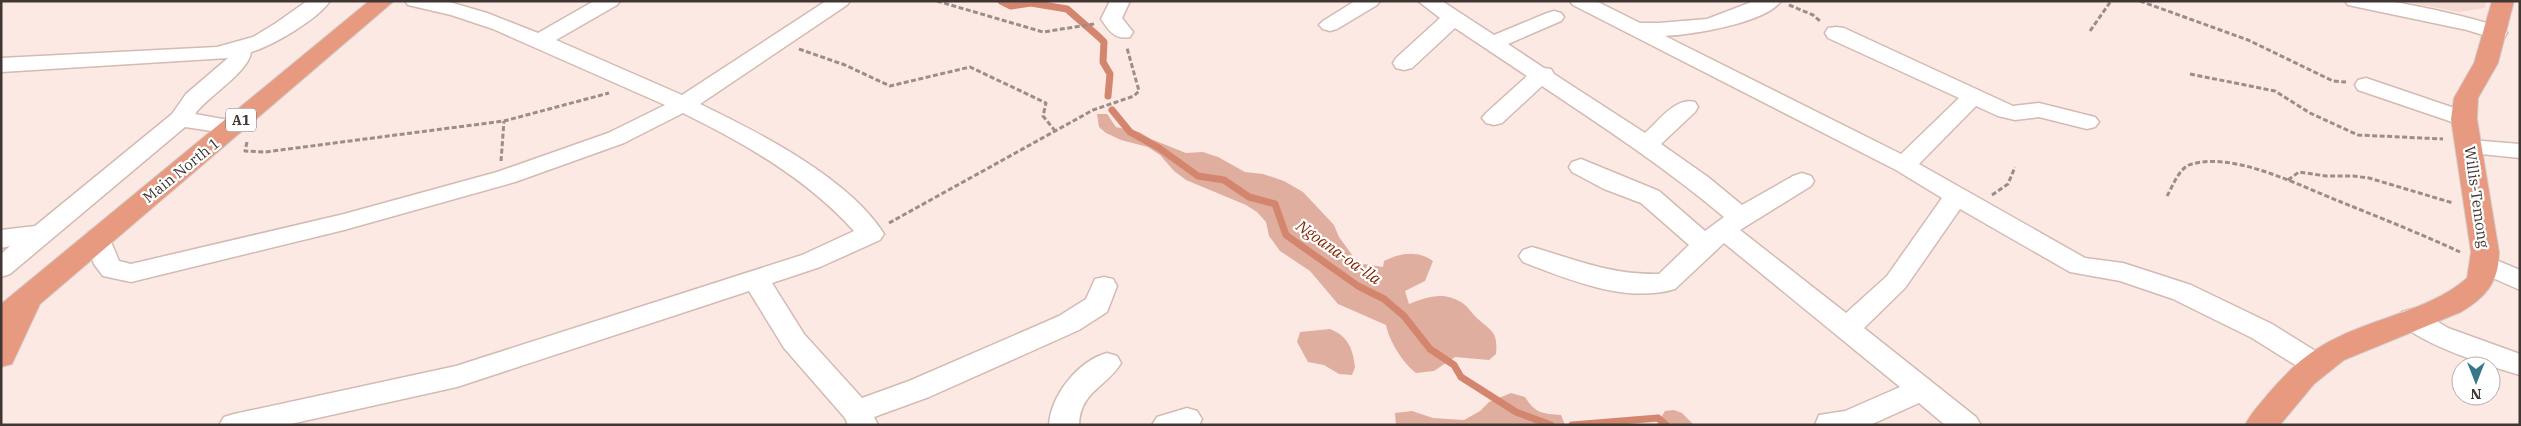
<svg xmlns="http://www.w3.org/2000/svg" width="2521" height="426" font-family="'IBM Plex Serif',serif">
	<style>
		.built { fill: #f4d9d1 }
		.green { fill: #e0ae9e }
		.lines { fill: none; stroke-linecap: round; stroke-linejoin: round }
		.stream { stroke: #d3856d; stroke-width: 7 }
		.minor-casing { stroke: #d3bab3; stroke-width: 3 }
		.major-casing { stroke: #d1cfce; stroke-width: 2 }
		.path { stroke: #9c8d88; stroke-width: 3; stroke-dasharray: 5 2.5; stroke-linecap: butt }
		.minor { fill: #fff; fill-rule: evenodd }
		.major { fill: #e89a81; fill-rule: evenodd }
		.labels { text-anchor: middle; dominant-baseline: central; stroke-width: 4.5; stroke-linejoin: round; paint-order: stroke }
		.shield { fill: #fff; stroke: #797270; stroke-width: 1 }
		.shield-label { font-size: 14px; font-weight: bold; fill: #403633 }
		.street-label { font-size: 15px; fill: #403633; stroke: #fff }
		.water-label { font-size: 16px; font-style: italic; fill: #832603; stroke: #fff }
	</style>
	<rect width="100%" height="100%" fill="#fde9e3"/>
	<!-- built -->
	<path class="built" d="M2400 1H2486L2485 8 2459 12Z"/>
	<!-- green -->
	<path class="green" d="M1097 114H1107L1116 127 1139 132 1151 139 1186 153 1203 152 1218 157 1245 172 1263 174 1284 181 1303 192 1334 225 1339 237 1358 263 1383 267 1384 261C1400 253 1418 250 1433 261L1425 281 1405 291 1409 304C1426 297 1443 291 1461 302 1468 306 1472 314 1478 319 1493 332 1498 333 1496 354L1489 360 1455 357 1434 371 1416 373C1403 363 1389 341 1386 325L1338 304 1310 271 1280 251 1269 236 1266 222 1257 212 1246 205 1186 180 1174 171 1160 155 1148 147 1121 140 1106 133 1099 127Z
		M1330 329C1348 336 1353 349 1355 367L1352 375 1339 374 1324 365 1308 362 1297 342 1300 332Z
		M1511 393 1525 397C1535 413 1543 414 1561 415L1565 425H1396L1395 413 1412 411 1433 418 1464 420 1480 411 1489 402Z
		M1674 410 1682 413 1694 425H1646L1657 424 1665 411Z"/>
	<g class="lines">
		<!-- stream -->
		<path class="stream" d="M1001 1 1011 6 1031 3 1067 9 1099 37 1104 42 1103 62 1110 74 1108 96
			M1112 110 1130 132 1159 148 1198 176 1224 180 1249 197 1275 204 1286 235 1358 286 1384 299 1404 316 1430 349 1454 365 1461 377 1516 412 1551 425
			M1572 425 1658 418 1666 425"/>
		<defs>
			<path id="minor" d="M307 1H330C317 20 272 46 251 52 249 72 208 96 195 114L240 122 244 127 240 132 232 134 185 127 10 274 1 277V254L10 246 1 248V230L35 226 172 114 186 94 228 58 1 72V58L217 47 253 37 276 23Z
				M405 1H446L487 13 538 33 594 1H620L617 5 556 40 682 95 826 1H850L847 5 700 104C758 132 849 178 884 234L880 240 820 267 772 283 804 334 862 398 909 381 1059 316 1086 299 1095 279 1104 277 1113 279 1117 286 1107 312 1079 330 929 397 874 417 878 425H848L845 418 784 348 749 291 457 387 286 425H219L224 417 234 414 456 366 802 255 854 231C807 179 746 144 683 113L624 143 515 182 344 230 131 282 103 276 94 264 85 238 89 232 98 229 107 232 119 261 131 264 344 214 497 172 608 133 665 105 493 29 451 15 408 5Z
				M1110 1H1130L1122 18 1133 32 1130 37C1115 40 1109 31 1101 19Z
				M1355 1H1380L1377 5 1337 29 1330 31 1323 29 1319 25 1323 21Z
				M1418 1H1442L1494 35 1547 13 1554 11 1561 13 1564 17 1561 21 1508 44 1544 68 1551 69 1554 74 1645 133C1659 121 1675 97 1695 102L1698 107 1695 112 1661 144 1708 177 1742 205 1793 176 1802 173 1811 176 1814 181 1811 186 1740 230 1846 313 1887 276 1942 198 1896 170 1573 5 1570 1H1596L1640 23H1659L1707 19 1754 1H1781C1766 23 1691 35 1665 36L1901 154 1959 98 1828 38 1825 33 1828 28 1836 27 1844 28 2013 106 2039 103 2095 117 2099 122 2095 127 2087 129 2039 117 2015 120 1998 116 1976 106 1919 164 2085 258 2123 263 2191 285 2272 324 2325 357 2329 364 2325 371 2315 374 2305 371 2252 338 2173 299 2120 281 2070 272 1960 209 1905 288 1864 328 1976 417 1981 425H1945L1919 403 1870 425H1815L1819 415 1845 411 1900 387 1724 243 1675 289C1626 304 1568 279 1523 262L1519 256 1523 250 1532 247C1577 260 1611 275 1659 274L1689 245 1641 203 1604 189 1572 172 1569 167 1572 162 1581 159 1659 191 1705 231 1724 217C1667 169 1605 128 1542 86L1502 123 1494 125 1486 123 1482 118 1486 113 1527 76 1455 28 1412 68 1404 70 1396 68 1393 63 1396 58 1440 18Z
				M2345 1C2359 1 2374 0 2388 1 2407 4 2498 21 2507 33L2504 38 2496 39 2467 30 2348 5Z
				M2366 78 2472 114 2476 119 2472 124 2464 126 2358 90 2355 85 2358 80Z
				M2470 140 2520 144V158L2462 152 2458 147 2462 142Z
				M2486 256 2520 270V290L2477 271 2473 265 2477 259Z
				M2412 309 2422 312 2448 328 2520 354V375C2492 367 2412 342 2398 319L2402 312Z
				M1107 353 1117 356 1121 363C1107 387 1080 391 1079 425H1049C1051 395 1078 361 1107 353Z
				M1187 408 1197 411 1202 419 1199 425H1152L1157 417Z"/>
			<path id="major" d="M369 1H394L40 304 12 364 1 367V304Z
				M2492 1H2514L2498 63 2478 98 2477 119 2499 252C2499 282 2486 297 2461 312L2344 360 2314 384 2280 425H2245C2251 413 2260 404 2268 394 2303 353 2327 339 2378 321 2409 310 2442 300 2467 278L2471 252 2451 119 2454 98 2474 63Z"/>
		</defs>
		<!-- minor casing -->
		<use href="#minor" class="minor-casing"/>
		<!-- major casing -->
		<use href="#major" class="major-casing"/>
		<!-- path -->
		<path class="path" d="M937 1 1043 32 1094 24
			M2140 1 2248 40 2333 81 2346 82
			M1789 5 1813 15 1821 22
			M2090 31 2111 1
			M799 49 845 65 890 86 970 67 1046 103 1043 116 1056 132
			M2190 74 2275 91 2310 113 2358 135 2443 139
			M247 142 245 151 265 152 504 121 609 93
			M501 161 504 121
			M2288 180 2299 172 2326 176H2353L2369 178 2453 203
			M1992 195 2008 184 2015 167
			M2167 196C2173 186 2179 167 2192 164 2236 152 2300 186 2341 202 2381 218 2421 234 2460 252
			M889 223 1093 110 1134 96 1139 91 1127 48"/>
		<!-- minor -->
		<use href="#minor" class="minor"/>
		<!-- major -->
		<use href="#major" class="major"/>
	</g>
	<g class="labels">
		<!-- shield labels -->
		<rect class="shield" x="226" y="108.5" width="30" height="23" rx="4"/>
		<g class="shield-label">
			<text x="241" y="120">A1</text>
		</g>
		<!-- street labels -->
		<g class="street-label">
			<text transform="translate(181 170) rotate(-39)">Main North 1</text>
			<text transform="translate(2477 197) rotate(82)">Willis-Temong</text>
		</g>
		<!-- water labels -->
		<g class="water-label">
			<text transform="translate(1339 252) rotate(35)">Ngoana-oa-lla</text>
		</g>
	</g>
	<!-- border -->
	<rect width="2521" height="426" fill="none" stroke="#403633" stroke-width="5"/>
	<!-- north arrow -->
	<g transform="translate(2476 381) rotate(180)"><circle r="24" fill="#ffffff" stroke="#b3afad"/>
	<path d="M0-4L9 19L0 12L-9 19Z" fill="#367889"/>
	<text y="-8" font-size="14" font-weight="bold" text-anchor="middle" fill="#403633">N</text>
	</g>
</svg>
